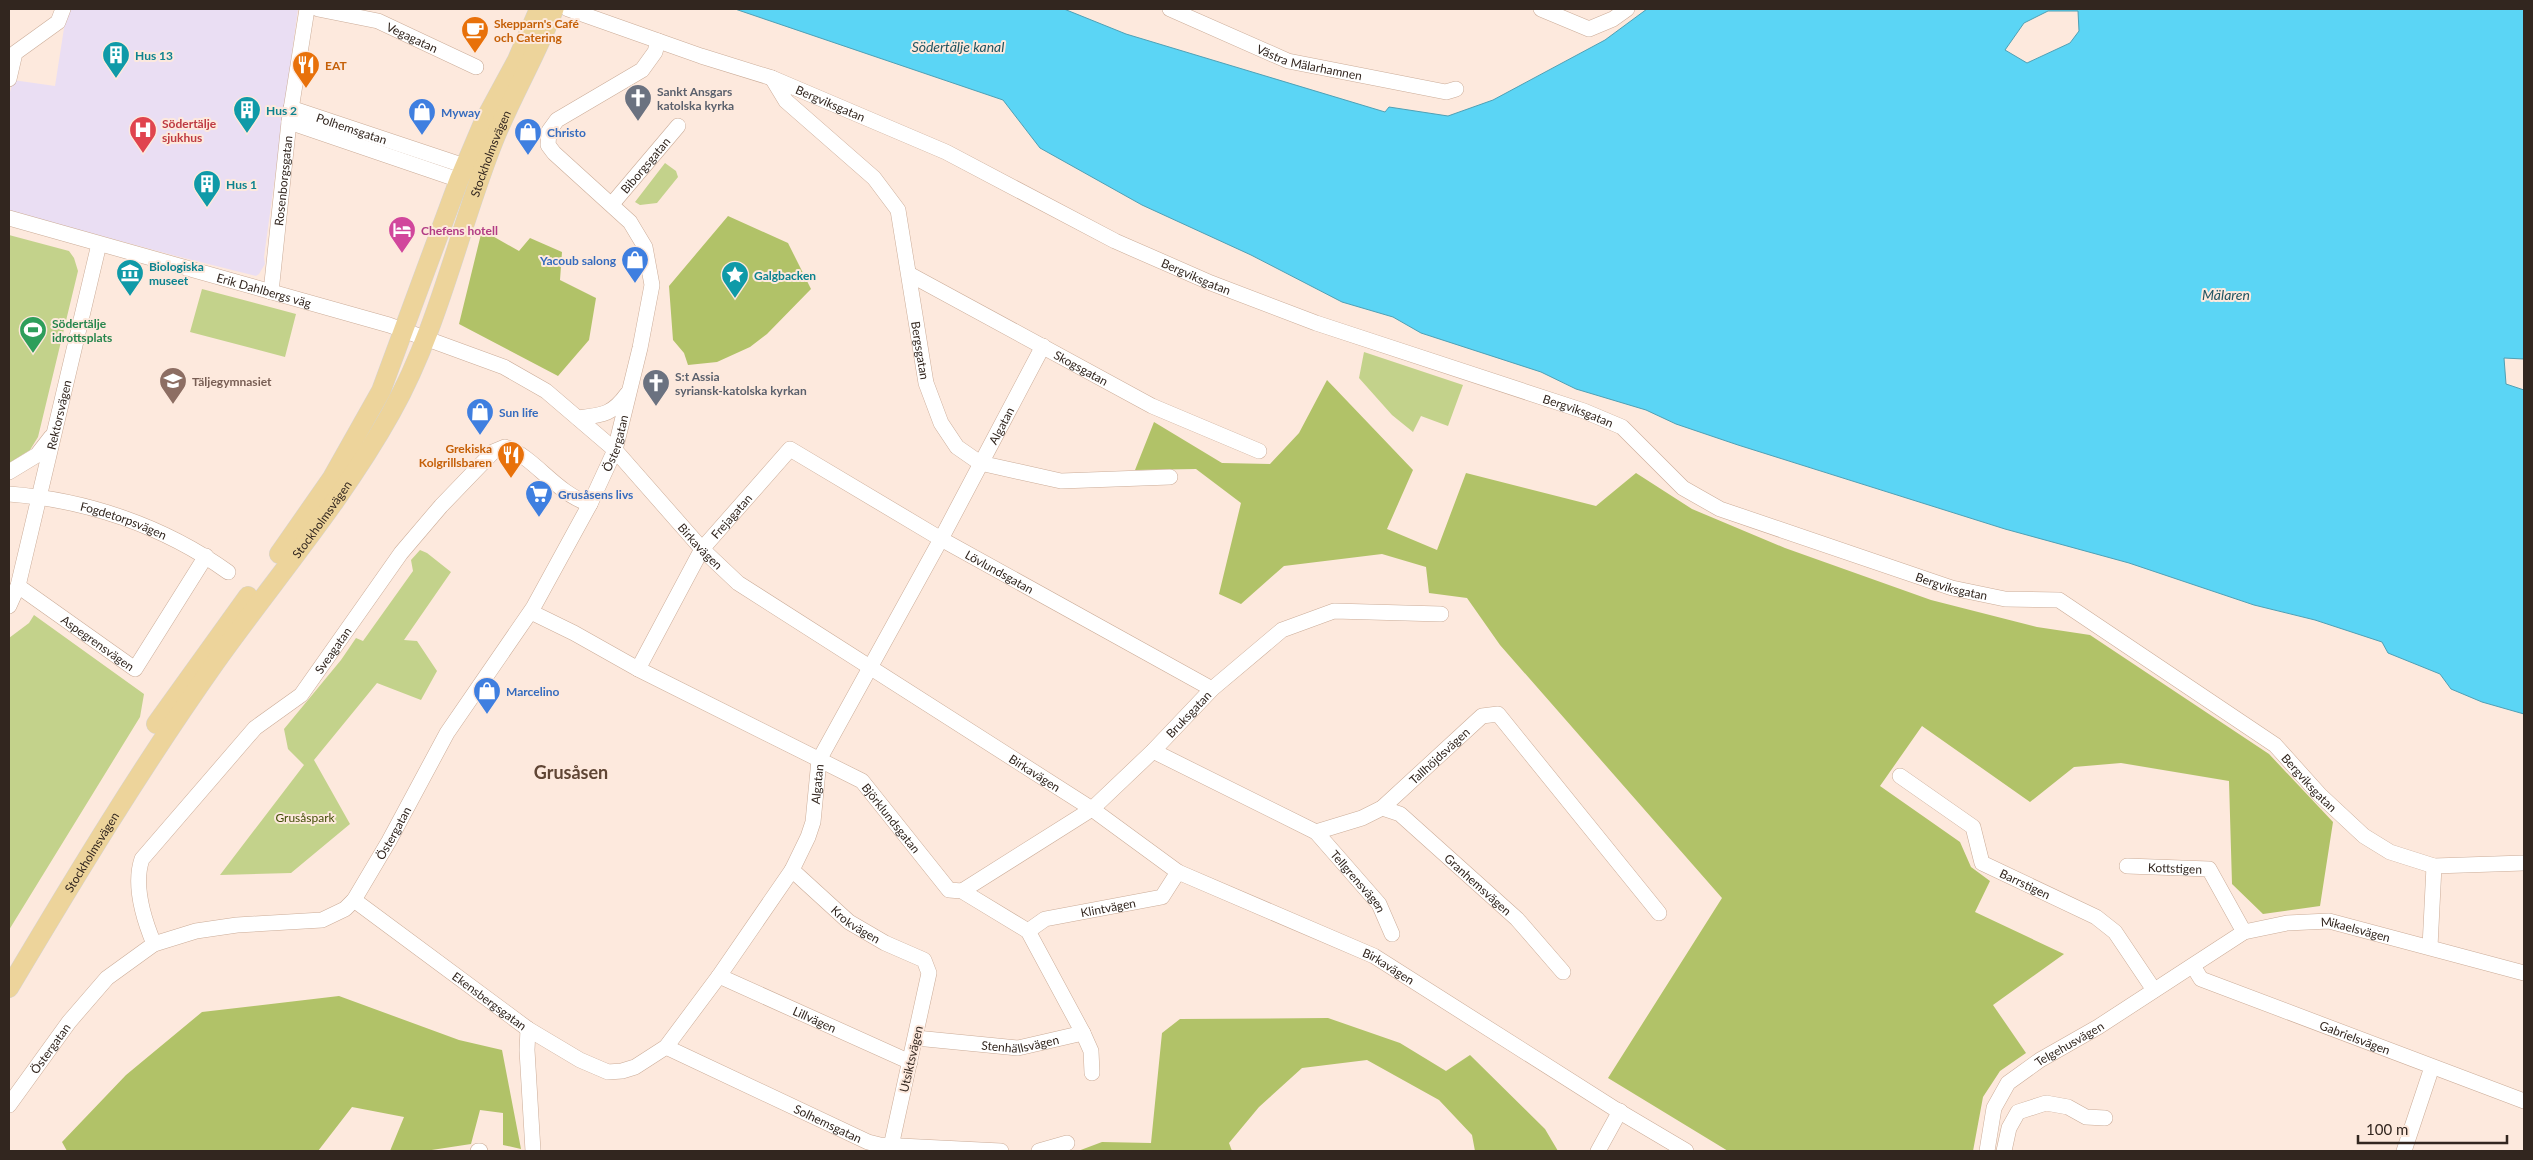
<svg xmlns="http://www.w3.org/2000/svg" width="2533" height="1160" font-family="Lato,sans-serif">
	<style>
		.medical { fill: #eadef3 }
		.green { fill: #c3d28b }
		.forest { fill: #b1c268 }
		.water { fill: #5bd5f5; stroke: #4fa0b5; fill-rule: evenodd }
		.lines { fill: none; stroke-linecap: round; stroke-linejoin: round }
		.minor-casing { stroke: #cbac98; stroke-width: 16 }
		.major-casing { stroke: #d6d4d2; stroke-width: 20 }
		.minor { stroke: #fff; stroke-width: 15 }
		.major { stroke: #edd49b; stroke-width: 19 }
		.labels { text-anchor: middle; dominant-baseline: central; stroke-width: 4; stroke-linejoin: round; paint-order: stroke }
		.food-label { font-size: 12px; font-weight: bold; fill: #c56008; stroke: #fde9dd; text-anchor: start }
		.street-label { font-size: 12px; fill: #32261f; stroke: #fde9dd }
		.culture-label { font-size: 12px; font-weight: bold; fill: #0d838f; stroke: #fde9dd; text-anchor: start }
		.worship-label { font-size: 12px; font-weight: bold; fill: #5b616d; stroke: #fde9dd; text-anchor: start }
		.shop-label { font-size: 12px; font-weight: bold; fill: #366cbe; stroke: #fde9dd; text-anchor: start }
		.health-label { font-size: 12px; font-weight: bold; fill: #be3a42; stroke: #fde9dd; text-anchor: start }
		.hotel-label { font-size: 12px; font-weight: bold; fill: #b23c85; stroke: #fde9dd; text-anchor: start }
		.leisure-label { font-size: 12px; font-weight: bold; fill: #27864d; stroke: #fde9dd; text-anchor: start }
		.education-label { font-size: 12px; font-weight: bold; fill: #785e54; stroke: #fde9dd; text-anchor: start }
		.park-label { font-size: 12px; fill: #444e09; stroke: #fde9dd }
		.water-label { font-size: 14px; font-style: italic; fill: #215562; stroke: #fde9dd }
		.district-label { font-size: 18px; font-weight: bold; fill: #604534; stroke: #fde9dd }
	</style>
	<rect width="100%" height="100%" fill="#fde9dd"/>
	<!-- medical -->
	<path class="medical" d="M67 9H298L264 257 265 264 259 274 256 276 176 256 9 211V96L13 80 55 86Z"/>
	<!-- green -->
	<path class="green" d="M665 163 676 171 678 177 657 203 640 205 635 202Z
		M9 235 69 251 74 258 78 271 38 437 30 450 9 463Z
		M202 289 296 314 285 357 190 332Z
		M1364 352 1463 385 1448 426 1421 416 1413 432 1392 415 1359 378Z
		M420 550 427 553 451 572 404 640 417 641 437 671 421 700 377 683 314 760 350 824 291 873 220 875 304 765 288 749 284 729 341 660 356 638 363 641 413 571 411 560Z
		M34 615 144 694 140 717 9 930V638L29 623Z"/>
	<!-- forest -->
	<path class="forest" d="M728 216 788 243 811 289 767 334 750 347 717 362 688 365 684 353 673 340 669 286Z
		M482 230 519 251 530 238 562 252 560 280 596 298 589 340 558 376 459 324Z
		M1327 380 1413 470 1387 529 1437 550 1466 473 1596 506 1636 473 1692 509 1785 548 1931 600 2037 627 2090 635 2269 754 2333 822 2320 906 2263 914 2232 884 2229 781 2121 763 2074 767 2030 802 1922 726 1880 786 1960 842 1971 867 1990 881 1975 912 2064 954 1993 1005 2026 1053 2000 1071 1983 1097 1973 1151H1728L1608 1078 1722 898 1500 645 1467 598 1429 593 1426 567 1382 554 1284 566 1241 604 1219 594 1241 503 1196 469 1135 470 1154 422 1222 463 1270 464 1299 433Z
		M339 996 459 1040 502 1050 521 1149 503 1145V1113L480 1110 471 1144 425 1151H390L404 1117 352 1107 318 1151H67L62 1142 126 1075 202 1012Z
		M1328 1018 1400 1043 1446 1071 1470 1055 1545 1129 1558 1151H1475L1472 1135 1439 1100 1367 1060 1302 1068 1259 1107 1229 1143 1232 1151H1078L1102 1142 1151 1143 1162 1033 1180 1019Z"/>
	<!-- water -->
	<path class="water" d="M735 9H1064L1126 34 1385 112 1389 107 1448 116 1493 100 1605 40 1647 9H2524V359L2504 358 2506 384 2524 390V714L2482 702 2451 689 2440 674 2388 653 2382 642 2315 620 2254 605 2129 563 2005 529 1738 445 1676 424 1646 410 1576 389 1541 372 1421 333 1393 317 1342 302 1251 255 1142 205 1040 148 1003 100ZM2048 11H2078L2079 31 2070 43 2027 63 2005 50 2024 23Z"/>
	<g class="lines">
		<defs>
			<g id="minor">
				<path id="s1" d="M318 9 378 21 476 67"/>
				<path id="s2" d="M568 9 701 56 772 78 946 152 1115 241 1211 283 1316 323 1584 411 1622 427 1683 488 1720 509 1952 588 2005 599 2059 600 2275 745 2320 795 2364 836 2390 852 2434 866 2524 863"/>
				<path id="s3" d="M1170 9 1288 61 1446 92 1456 89"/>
				<path d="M1541 9 1589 29 1613 19 1627 9"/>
				<path id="s4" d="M772 78 786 101 874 178 898 210 926 383 941 423 957 447 980 463 1061 481 1170 477"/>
				<path d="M9 79 15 53 58 22 63 9"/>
				<path id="s5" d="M291 108 465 166"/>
				<path d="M289 122 459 180"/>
				<path id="s6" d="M612 204 678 126"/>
				<path id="s7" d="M9 218 389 325 504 367 546 391 615 450 702 549 738 583 1092 809 1178 872 1374 956 1615 1109 1686 1151"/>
				<path id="s8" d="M909 274 1152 406 1259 451"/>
				<path id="s9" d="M271 292 289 122 307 9"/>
				<path d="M578 418C602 415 612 415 627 394"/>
				<path d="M9 472 37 455 51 437"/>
				<path id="s10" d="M9 494C87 500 164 526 228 572"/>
				<path id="s11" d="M18 586 135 669 206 556"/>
				<path id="s12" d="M9 606 18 586 99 244"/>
				<path id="s13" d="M531 612 574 633 638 669 862 781 949 890 962 891 1028 931 1083 1033"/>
				<path id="s14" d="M638 669 702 549 790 449 941 539 1212 689"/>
				<path id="s15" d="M1153 751 1316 832 1362 818 1382 808 1482 716 1498 714 1659 913"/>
				<path id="s16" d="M1900 776 1973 827 1982 863 2096 917 2115 932 2154 990"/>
				<path id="s17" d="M1382 808 1400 814 1517 919 1563 972"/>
				<path id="s18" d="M1316 832 1379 904 1392 934"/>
				<path id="s19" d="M2127 866 2209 869 2244 932"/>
				<path id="s20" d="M792 870 849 922 885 943 924 960 929 973 890 1151"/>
				<path id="s21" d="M962 891 1092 809 1153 751 1212 689 1282 630 1334 611 1441 614"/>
				<path id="s22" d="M354 900 528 1029 580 1060 608 1072 622 1071 635 1067 666 1047 719 976 792 870 808 837 813 822 819 760 941 539 1043 346"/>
				<path id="s23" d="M1028 931 1045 919 1162 897 1178 872"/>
				<path id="s24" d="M154 944C144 920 133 885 142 859L255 728 301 695 401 553 441 506 493 452 505 447C535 457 555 493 590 504"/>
				<path d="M2430 947 2434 866"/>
				<path id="s25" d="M2193 966 2201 979 2524 1101"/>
				<path id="s26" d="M719 976 910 1062"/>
				<path d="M528 1029 527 1050 533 1151"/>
				<path id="s27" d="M916 1038 1018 1048 1083 1033 1091 1051 1092 1073"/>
				<path id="s28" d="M666 1047 868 1142 880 1145 1001 1151"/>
				<path id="s29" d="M9 1105 69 1022 107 978 154 944 196 931 237 925 322 920 345 909 354 900 389 841 447 733 533 608 590 504 615 450 640 348 652 285 645 247 630 222 554 153 548 145 549 131 557 120 642 70 655 52 658 41"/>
				<path d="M478 1151H480"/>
				<path d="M1039 1151 1067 1143"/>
				<path d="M1598 1151 1620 1111"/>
				<path id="s30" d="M1987 1151 1994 1108 2008 1083 2040 1060 2098 1027 2244 932 2287 923 2329 921 2524 973"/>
				<path d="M2004 1151 2009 1128 2018 1112 2046 1103 2068 1107 2086 1117 2105 1118"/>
				<path d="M2404 1151 2432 1067"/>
			</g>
			<g id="major">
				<path d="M279 554 332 478 381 391 459 180 484 121 517 60 539 9"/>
				<path d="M156 724 248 596"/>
				<path id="s31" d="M9 988C75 877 141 768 215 663 274 580 342 501 391 413 438 329 457 236 491 148 509 100 536 57 554 9"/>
			</g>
		</defs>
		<!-- minor casing -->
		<use href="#minor" class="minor-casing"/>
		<!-- major casing -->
		<use href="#major" class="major-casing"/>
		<!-- minor -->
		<use href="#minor" class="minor"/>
		<!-- major -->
		<use href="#major" class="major"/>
	</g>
	<!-- icons -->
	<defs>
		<symbol id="cafe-pin" viewBox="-11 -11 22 30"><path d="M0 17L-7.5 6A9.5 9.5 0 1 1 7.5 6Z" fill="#e8710a" stroke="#fde9dd"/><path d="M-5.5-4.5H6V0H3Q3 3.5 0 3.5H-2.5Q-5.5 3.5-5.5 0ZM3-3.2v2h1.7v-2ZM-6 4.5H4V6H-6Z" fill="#fff"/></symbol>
		<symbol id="building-pin" viewBox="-11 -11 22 30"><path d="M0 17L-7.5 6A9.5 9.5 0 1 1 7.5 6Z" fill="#0f9aa8" stroke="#fde9dd"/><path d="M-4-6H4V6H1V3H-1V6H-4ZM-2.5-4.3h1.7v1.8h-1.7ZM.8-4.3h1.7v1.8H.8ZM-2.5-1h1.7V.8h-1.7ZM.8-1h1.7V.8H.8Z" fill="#fff"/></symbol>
		<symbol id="restaurant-pin" viewBox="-11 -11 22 30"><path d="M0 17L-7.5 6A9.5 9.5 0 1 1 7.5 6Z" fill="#e8710a" stroke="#fde9dd"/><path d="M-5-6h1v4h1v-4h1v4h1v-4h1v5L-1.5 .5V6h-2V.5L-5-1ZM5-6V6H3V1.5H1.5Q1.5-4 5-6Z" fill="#fff"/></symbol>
		<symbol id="church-pin" viewBox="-11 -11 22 30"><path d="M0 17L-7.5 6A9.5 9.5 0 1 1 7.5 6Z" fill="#6b7280" stroke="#fde9dd"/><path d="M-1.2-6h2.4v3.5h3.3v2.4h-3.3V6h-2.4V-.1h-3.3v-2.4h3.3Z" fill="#fff"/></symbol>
		<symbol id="shop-pin" viewBox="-11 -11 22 30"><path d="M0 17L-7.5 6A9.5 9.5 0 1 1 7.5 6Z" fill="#3f7fe0" stroke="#fde9dd"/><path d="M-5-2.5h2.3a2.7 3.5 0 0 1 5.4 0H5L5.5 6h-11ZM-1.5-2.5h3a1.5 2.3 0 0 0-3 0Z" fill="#fff"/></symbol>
		<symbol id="hospital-pin" viewBox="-11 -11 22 30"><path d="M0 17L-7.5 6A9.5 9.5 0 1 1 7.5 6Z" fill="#e0444e" stroke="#fde9dd"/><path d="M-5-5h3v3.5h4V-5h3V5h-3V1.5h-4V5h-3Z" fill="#fff"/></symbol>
		<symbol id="hotel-pin" viewBox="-11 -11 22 30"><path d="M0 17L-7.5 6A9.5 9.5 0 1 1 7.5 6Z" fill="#d1479c" stroke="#fde9dd"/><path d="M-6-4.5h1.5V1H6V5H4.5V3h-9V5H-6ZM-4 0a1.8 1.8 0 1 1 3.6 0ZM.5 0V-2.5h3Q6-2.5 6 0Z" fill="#fff"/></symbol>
		<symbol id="museum-pin" viewBox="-11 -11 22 30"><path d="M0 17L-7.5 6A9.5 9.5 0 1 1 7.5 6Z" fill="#0f9aa8" stroke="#fde9dd"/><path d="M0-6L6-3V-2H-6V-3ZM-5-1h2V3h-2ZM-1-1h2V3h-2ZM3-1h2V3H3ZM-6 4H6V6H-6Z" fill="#fff"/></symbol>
		<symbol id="sight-pin" viewBox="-11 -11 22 30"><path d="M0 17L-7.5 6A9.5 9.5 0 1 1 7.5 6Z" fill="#0f9aa8" stroke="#fde9dd"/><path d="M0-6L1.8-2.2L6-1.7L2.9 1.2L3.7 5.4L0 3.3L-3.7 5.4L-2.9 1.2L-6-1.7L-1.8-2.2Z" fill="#fff"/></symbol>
		<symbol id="stadium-pin" viewBox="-11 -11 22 30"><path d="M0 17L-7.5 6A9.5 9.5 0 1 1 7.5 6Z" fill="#2e9e5b" stroke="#fde9dd"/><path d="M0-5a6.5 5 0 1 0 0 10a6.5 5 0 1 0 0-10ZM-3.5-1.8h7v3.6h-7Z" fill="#fff"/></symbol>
		<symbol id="school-pin" viewBox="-11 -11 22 30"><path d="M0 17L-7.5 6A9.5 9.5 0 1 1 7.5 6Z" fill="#8d6e63" stroke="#fde9dd"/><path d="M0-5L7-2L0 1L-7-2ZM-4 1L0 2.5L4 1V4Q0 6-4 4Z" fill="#fff"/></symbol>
		<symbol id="supermarket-pin" viewBox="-11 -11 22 30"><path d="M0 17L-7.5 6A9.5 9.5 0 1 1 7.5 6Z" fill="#3f7fe0" stroke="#fde9dd"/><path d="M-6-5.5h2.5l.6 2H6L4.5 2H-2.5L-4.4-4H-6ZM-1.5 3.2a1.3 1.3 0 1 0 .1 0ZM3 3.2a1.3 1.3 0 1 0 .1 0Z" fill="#fff"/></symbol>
	</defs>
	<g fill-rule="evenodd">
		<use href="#cafe-pin" x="459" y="14" width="32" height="43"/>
		<use href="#building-pin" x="100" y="39" width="32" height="43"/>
		<use href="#restaurant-pin" x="290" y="49" width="32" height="43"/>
		<use href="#church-pin" x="622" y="82" width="32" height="43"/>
		<use href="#building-pin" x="231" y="94" width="32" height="43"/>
		<use href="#shop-pin" x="406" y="96" width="32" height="43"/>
		<use href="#hospital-pin" x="127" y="114" width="32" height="43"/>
		<use href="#shop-pin" x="512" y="116" width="32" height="43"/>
		<use href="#building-pin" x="191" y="168" width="32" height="43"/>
		<use href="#hotel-pin" x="386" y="214" width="32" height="43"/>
		<use href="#shop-pin" x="619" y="244" width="32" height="43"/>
		<use href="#museum-pin" x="114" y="257" width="32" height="43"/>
		<use href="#sight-pin" x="719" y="259" width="32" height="43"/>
		<use href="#stadium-pin" x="17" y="314" width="32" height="43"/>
		<use href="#school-pin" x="157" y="365" width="32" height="43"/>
		<use href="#church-pin" x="640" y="367" width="32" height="43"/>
		<use href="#shop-pin" x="464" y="396" width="32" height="43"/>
		<use href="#restaurant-pin" x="495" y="439" width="32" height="43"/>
		<use href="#supermarket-pin" x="523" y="478" width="32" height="43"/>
		<use href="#shop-pin" x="471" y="675" width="32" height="43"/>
	</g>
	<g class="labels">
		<!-- food labels -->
		<g class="food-label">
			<text x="494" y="23">Skepparn's Café<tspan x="494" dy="14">och Catering</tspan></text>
			<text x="325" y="65">EAT</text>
			<text x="492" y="448" text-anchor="end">Grekiska<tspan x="492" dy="14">Kolgrillsbaren</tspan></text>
		</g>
		<!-- street labels -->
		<g class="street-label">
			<text stroke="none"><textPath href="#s1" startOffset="99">Vegagatan</textPath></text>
			<text stroke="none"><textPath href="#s3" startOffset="150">Västra Mälarhamnen</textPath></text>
			<text stroke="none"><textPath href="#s2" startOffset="279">Bergviksgatan</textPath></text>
			<text stroke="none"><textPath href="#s5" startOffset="64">Polhemsgatan</textPath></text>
			<text stroke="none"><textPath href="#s31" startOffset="969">Stockholmsvägen</textPath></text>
			<text stroke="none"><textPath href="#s6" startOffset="51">Biborgsgatan</textPath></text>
			<text stroke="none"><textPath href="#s9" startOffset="112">Rosenborgsgatan</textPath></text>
			<text stroke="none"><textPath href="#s2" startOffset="684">Bergviksgatan</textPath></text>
			<text stroke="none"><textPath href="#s7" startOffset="265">Erik Dahlbergs väg</textPath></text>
			<text stroke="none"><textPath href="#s4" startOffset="326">Bergsgatan</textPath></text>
			<text stroke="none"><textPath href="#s8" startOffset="196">Skogsgatan</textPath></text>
			<text stroke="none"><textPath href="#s2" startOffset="1089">Bergviksgatan</textPath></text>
			<text stroke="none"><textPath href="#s12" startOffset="198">Rektorsvägen</textPath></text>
			<text stroke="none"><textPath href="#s22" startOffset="1085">Algatan</textPath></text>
			<text stroke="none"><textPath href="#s29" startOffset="955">Östergatan</textPath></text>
			<text stroke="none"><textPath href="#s14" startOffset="180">Frejagatan</textPath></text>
			<text stroke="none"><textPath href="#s31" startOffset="564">Stockholmsvägen</textPath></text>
			<text stroke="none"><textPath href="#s10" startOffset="118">Fogdetorpsvägen</textPath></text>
			<text stroke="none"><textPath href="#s7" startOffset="785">Birkavägen</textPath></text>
			<text stroke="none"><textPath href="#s14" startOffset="512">Lövlundsgatan</textPath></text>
			<text stroke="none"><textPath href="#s2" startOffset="1509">Bergviksgatan</textPath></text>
			<text stroke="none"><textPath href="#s11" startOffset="98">Aspegrensvägen</textPath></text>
			<text stroke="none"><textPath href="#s24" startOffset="372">Sveagatan</textPath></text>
			<text stroke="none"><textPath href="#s21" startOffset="289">Bruksgatan</textPath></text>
			<text stroke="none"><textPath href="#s15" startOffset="330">Tallhöjdsvägen</textPath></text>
			<text stroke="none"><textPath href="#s7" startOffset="1190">Birkavägen</textPath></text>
			<text stroke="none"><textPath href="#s2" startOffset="1929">Bergviksgatan</textPath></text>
			<text stroke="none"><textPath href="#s22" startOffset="680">Algatan</textPath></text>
			<text stroke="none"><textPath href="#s13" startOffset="419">Björklundsgatan</textPath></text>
			<text stroke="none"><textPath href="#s29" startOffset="505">Östergatan</textPath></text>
			<text stroke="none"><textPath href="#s31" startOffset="159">Stockholmsvägen</textPath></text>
			<text stroke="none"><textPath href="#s19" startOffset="48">Kottstigen</textPath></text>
			<text stroke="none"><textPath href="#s18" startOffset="65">Tellgrensvägen</textPath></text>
			<text stroke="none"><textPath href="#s16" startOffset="174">Barrstigen</textPath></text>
			<text stroke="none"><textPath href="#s17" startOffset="124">Granhemsvägen</textPath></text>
			<text stroke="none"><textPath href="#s23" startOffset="85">Klintvägen</textPath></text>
			<text stroke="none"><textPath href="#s20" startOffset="84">Krokvägen</textPath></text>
			<text stroke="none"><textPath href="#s30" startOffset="466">Mikaelsvägen</textPath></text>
			<text stroke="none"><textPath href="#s7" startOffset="1595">Birkavägen</textPath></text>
			<text stroke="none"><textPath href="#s22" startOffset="169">Ekensbergsgatan</textPath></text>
			<text stroke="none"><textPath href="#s26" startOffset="105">Lillvägen</textPath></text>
			<text stroke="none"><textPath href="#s25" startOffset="180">Gabrielsvägen</textPath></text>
			<text stroke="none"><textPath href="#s27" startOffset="105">Stenhällsvägen</textPath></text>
			<text stroke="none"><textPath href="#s30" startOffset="145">Telgehusvägen</textPath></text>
			<text stroke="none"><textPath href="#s29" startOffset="70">Östergatan</textPath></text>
			<text transform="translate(911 1059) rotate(-77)">Utsiktsvägen</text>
			<text stroke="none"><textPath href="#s28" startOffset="179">Solhemsgatan</textPath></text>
		</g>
		<!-- culture labels -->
		<g class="culture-label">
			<text x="135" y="55">Hus 13</text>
			<text x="266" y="110">Hus 2</text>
			<text x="226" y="184">Hus 1</text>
			<text x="149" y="266">Biologiska<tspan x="149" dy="14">museet</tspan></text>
			<text x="754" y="275">Galgbacken</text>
		</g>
		<!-- worship labels -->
		<g class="worship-label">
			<text x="657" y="91">Sankt Ansgars<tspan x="657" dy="14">katolska kyrka</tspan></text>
			<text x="675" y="376">S:t Assia<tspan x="675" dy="14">syriansk-katolska kyrkan</tspan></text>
		</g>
		<!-- shop labels -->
		<g class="shop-label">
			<text x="441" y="112">Myway</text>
			<text x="547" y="132">Christo</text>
			<text x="616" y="260" text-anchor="end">Yacoub salong</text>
			<text x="499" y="412">Sun life</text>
			<text x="558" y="494">Grusåsens livs</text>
			<text x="506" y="691">Marcelino</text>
		</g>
		<!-- health labels -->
		<g class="health-label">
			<text x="162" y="123">Södertälje<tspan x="162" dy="14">sjukhus</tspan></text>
		</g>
		<!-- hotel labels -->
		<g class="hotel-label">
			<text x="421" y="230">Chefens hotell</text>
		</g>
		<!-- leisure labels -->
		<g class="leisure-label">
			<text x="52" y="323">Södertälje<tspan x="52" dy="14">idrottsplats</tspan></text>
		</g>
		<!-- education labels -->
		<g class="education-label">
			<text x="192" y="381">Täljegymnasiet</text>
		</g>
		<!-- park labels -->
		<g class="park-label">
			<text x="305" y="817">Grusåspark</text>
		</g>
		<!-- water labels -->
		<g class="water-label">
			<text x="958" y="46">Södertälje kanal</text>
			<text x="2226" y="294">Mälaren</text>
		</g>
		<!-- district labels -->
		<g class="district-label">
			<text x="571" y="772">Grusåsen</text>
		</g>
	</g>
	<!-- border -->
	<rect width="2533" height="1160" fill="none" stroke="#32261f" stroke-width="20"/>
	<!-- scale -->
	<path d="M2358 1135v8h149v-8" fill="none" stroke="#32261f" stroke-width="2.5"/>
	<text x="2366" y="1135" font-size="15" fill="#32261f" stroke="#fde9dd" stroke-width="4" paint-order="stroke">100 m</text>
</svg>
